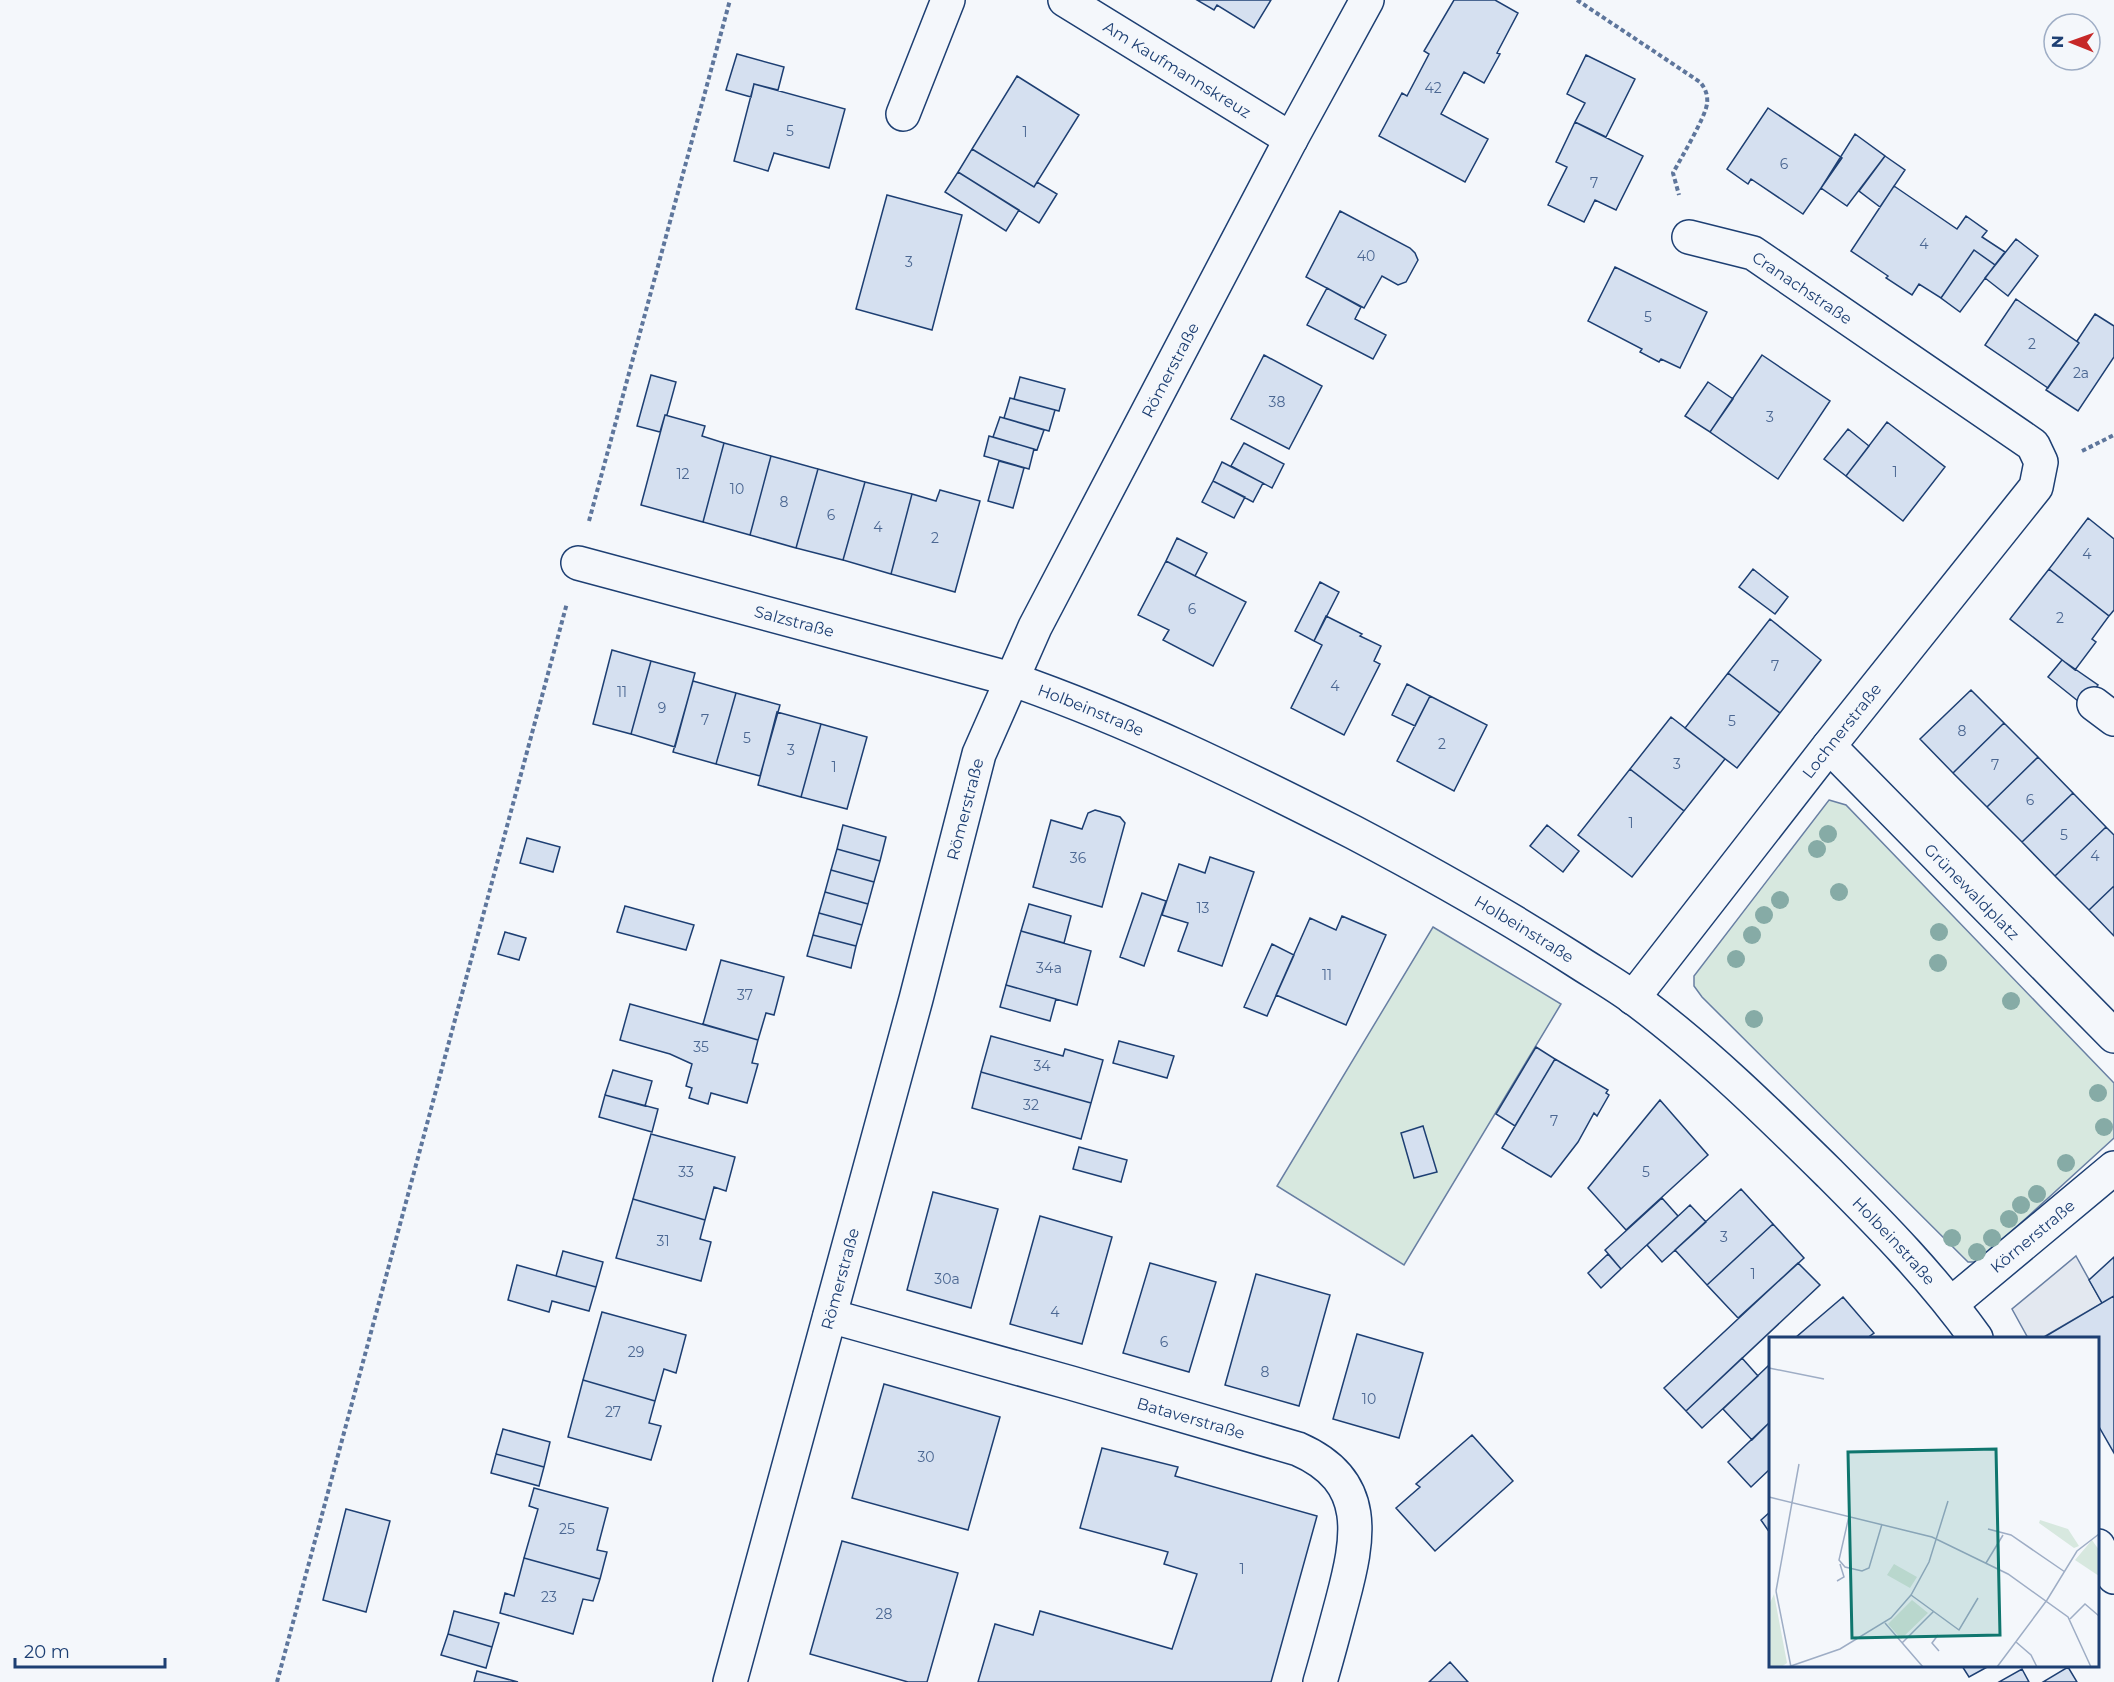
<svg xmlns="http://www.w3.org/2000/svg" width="2114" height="1682" font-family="Montserrat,sans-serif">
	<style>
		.green { fill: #d7e8df; stroke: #687fa3; stroke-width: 1.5 }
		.parking { fill: #e3e8f0; stroke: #687fa3; stroke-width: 1.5 }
		.building { fill: #d5e0f0; stroke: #1d3f73; stroke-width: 1.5 }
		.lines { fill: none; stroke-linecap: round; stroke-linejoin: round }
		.minor-casing { stroke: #1d3f73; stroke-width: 36 }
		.path { stroke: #5e769c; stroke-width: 4; stroke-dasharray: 4.5 3; stroke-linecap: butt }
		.minor { stroke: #f4f7fb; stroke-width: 33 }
		.tree { fill: #86aba6 }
		.labels { text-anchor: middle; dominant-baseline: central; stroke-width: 4.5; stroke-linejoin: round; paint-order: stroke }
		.number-label { font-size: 14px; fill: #4b6792 }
		.street-label { font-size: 16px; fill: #1d3f73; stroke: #f4f7fb }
		.inset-road { fill: none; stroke: #9eadc5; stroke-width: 1.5 }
		.view { fill: #0f766e; fill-opacity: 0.15; stroke: #0f766e; stroke-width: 3 }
		.inset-edge { fill: none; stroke: #1d3f73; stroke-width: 3 }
	</style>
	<rect width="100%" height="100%" fill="#f4f7fb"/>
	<!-- green -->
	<path class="green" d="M1829 800 1846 805 2114 1083V1138L1978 1262H1968L1702 997 1694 986V976Z
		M1433 927 1561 1004 1404 1265 1277 1186Z"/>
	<!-- parking -->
	<path class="parking" d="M2076 1256 2102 1303 2042 1338H2028L2012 1309Z"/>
	<!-- building -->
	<path class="building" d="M1197 0H1271L1254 28 1217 5 1214 10Z
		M1454 0H1495L1518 13 1497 53 1500 54 1484 83 1464 72 1441 114 1488 139 1465 182 1379 136 1402 93 1407 96 1429 54 1424 51Z
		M737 54 784 67 778 90 754 84 751 97 726 90Z
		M1586 55 1635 79 1606 137 1575 122 1585 103 1567 94Z
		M1017 76 1079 115 1034 187 972 149Z
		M754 84 845 109 829 168 774 153 768 171 734 161Z
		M1768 108 1842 158 1803 214 1751 179 1748 184 1727 169Z
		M1575 122 1643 156 1616 210 1595 200 1584 222 1548 205 1567 167 1556 162Z
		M1855 134 1885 156 1847 206 1821 188Z
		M972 149 1034 187 1037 182 1057 194 1039 223 958 172Z
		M1885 156 1905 170 1880 207 1859 191Z
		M958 172 1019 210 1006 231 945 192Z
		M1894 186 1957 229 1966 216 1987 231 1982 237 2005 252 1995 265 1974 250 1941 298 1919 284 1912 295 1886 278 1888 276 1851 251Z
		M887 195 962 215 932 330 856 309Z
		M1340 211 1410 248 1415 253 1418 260 1406 282 1398 285 1382 276 1364 308 1306 277Z
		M2016 239 2038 256 2008 296 1985 278Z
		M1974 250 1995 265 1960 312 1941 298Z
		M1615 267 1707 312 1680 368 1661 359 1659 362 1640 352 1642 349 1588 321Z
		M1327 288 1361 307 1355 319 1386 335 1373 359 1307 325Z
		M2016 299 2079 343 2048 388 1985 345Z
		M2095 314 2114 326V357L2078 411 2046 390 2079 343 2077 341Z
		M1264 355 1322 386 1289 449 1231 419Z
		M1762 355 1830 401 1778 479 1710 432Z
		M651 375 676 382 667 415H665L660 432 637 426Z
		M1020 377 1065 389 1059 411 1014 399Z
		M1708 382 1733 399 1710 432 1685 416Z
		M1010 398 1055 410 1049 431 1004 418Z
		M665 415 705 426 702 436 724 443 703 522 641 505Z
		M1000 417 1044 430 1037 450 993 437Z
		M1887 422 1945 467 1903 521 1846 476Z
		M1848 429 1869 446 1846 476 1824 459Z
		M989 436 1034 449 1029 469 984 456Z
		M724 443 771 456 750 535 703 522Z
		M1244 443 1284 464 1272 488 1231 466Z
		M771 456 818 469 796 548 750 535Z
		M999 461 1024 468 1013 508 988 501Z
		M1222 462 1263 483 1253 502 1213 481Z
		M818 469 865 482 843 560 796 548Z
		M1213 481 1245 497 1234 518 1202 502Z
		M865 482 912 494 891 574 843 560Z
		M940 490 980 501 955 592 891 574 912 494 936 501Z
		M2088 518 2114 539V610L2109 616 2049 569Z
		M1177 538 1207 553 1195 576 1166 561Z
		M1166 561 1246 602 1213 666 1163 640 1169 630 1138 615Z
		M1753 569 1788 597 1775 614 1739 587Z
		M2049 569 2109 616 2092 639 2096 642 2075 670 2010 619Z
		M1320 582 1339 592 1314 641 1295 631Z
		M1326 616 1362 634 1360 636 1381 646 1374 661 1380 664 1344 735 1291 708 1322 645 1314 641Z
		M1770 619 1821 660 1780 713 1728 673Z
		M612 650 651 661 631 734 593 724Z
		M2062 660 2098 685 2083 705 2048 677Z
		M651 661 695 673 675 747 631 734Z
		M1728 673 1780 713 1737 768 1685 728Z
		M693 681 736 693 716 764 673 752Z
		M1407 684 1430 696 1415 726 1392 715Z
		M1971 690 2004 723 1953 773 1920 739Z
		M736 693 780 705 760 776 716 764Z
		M1430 696 1487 725 1454 791 1397 761Z
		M777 712 821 724 801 797 758 785Z
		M1671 717 1725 759 1684 811 1630 769Z
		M2004 723 2038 757 1987 807 1953 773Z
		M821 724 867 737 847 809 801 797Z
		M2038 757 2073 793 2022 842 1987 807Z
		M1630 769 1684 811 1632 877 1578 835Z
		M2073 793 2106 827 2055 876 2022 842Z
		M1095 810 1120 817 1125 823 1102 907 1033 887 1051 820 1082 829 1088 813Z
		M843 825 886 837 880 861 837 849Z
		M1547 825 1579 851 1563 872 1530 846Z
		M2106 827 2114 835V886L2089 910 2055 876Z
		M527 838 560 847 553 872 520 863Z
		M837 849 880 861 874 882 831 870Z
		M1210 857 1254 872 1222 966 1178 951 1188 923 1162 915 1179 864 1205 873Z
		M831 870 874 882 868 904 825 892Z
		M2114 886V936L2089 910Z
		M825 892 868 904 862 925 819 913Z
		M1142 893 1166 901 1144 966 1120 957Z
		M1029 904 1071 916 1064 943 1021 931Z
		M625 906 694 925 686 950 617 932Z
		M819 913 862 925 856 946 813 935Z
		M1342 916 1386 935 1346 1025 1276 995 1310 918 1336 930Z
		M1021 931 1091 951 1077 1005 1006 985Z
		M505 932 526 938 519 960 498 954Z
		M813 935 856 946 851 968 807 956Z
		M1272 944 1294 955 1267 1016 1244 1007Z
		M721 960 784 977 774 1015 766 1013 758 1040 703 1024Z
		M1006 985 1056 999 1050 1021 1000 1007Z
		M630 1004 758 1040 752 1063 758 1064 747 1103 711 1093 708 1104 689 1098 692 1088 686 1086 692 1064 670 1054 620 1040Z
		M991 1036 1063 1056 1065 1049 1103 1060 1091 1103 981 1072Z
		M1119 1041 1174 1056 1167 1078 1113 1063Z
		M1536 1047 1555 1059 1515 1126 1496 1114Z
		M1555 1059 1608 1090 1606 1093 1609 1095 1597 1116 1594 1113 1578 1142 1551 1177 1502 1148Z
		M613 1070 652 1081 645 1106 605 1095Z
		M981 1072 1091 1103 1081 1139 972 1108Z
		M605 1095 658 1109 652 1132 599 1117Z
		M1660 1100 1708 1155 1626 1230 1588 1188Z
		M1423 1126 1437 1172 1414 1178 1401 1133Z
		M651 1134 735 1157 726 1191 714 1187 705 1220 633 1199Z
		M1079 1147 1127 1160 1121 1182 1073 1169Z
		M1741 1189 1773 1224 1707 1285 1675 1250Z
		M933 1192 998 1209 971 1308 907 1290Z
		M1662 1198 1678 1216 1621 1269 1605 1250Z
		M633 1199 705 1220 700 1239 711 1242 701 1281 616 1258Z
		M1690 1205 1706 1222 1662 1262 1647 1245Z
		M1040 1216 1112 1237 1082 1344 1010 1324Z
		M1773 1224 1804 1258 1738 1318 1707 1285Z
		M563 1251 603 1262 596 1287 556 1276Z
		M1608 1254 1621 1269 1601 1288 1588 1273Z
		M2114 1257V1296L2102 1303 2089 1280Z
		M1150 1263 1216 1282 1189 1372 1123 1353Z
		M1798 1263 1820 1285 1686 1411 1664 1388Z
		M517 1265 596 1287 589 1311 552 1301 549 1312 508 1300Z
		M1256 1274 1330 1295 1299 1406 1225 1385Z
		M2114 1296V1453L2098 1425V1338H2047L2046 1336Z
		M1843 1297 1874 1333 1867 1338H1795Z
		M602 1312 686 1335 676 1373 664 1369 655 1401 583 1380Z
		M1357 1334 1423 1353 1399 1438 1333 1419Z
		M1742 1358 1758 1376 1702 1428 1686 1411Z
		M1768 1366 1770 1368V1422L1752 1440 1723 1409Z
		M583 1380 655 1401 649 1423 661 1426 651 1460 568 1437Z
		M884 1384 1000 1417 968 1530 852 1498Z
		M1770 1422V1469L1751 1487 1728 1462Z
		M503 1429 550 1442 544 1467 496 1454Z
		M1472 1435 1513 1481 1435 1551 1396 1508 1420 1487 1416 1484Z
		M1102 1448 1178 1467 1175 1476 1317 1516 1271 1682H978L995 1624 1033 1635 1040 1611 1172 1649 1197 1574 1164 1564 1168 1552 1080 1528Z
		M496 1454 544 1467 539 1486 491 1473Z
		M534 1488 608 1508 597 1550 607 1552 600 1579 524 1558 538 1509 529 1506Z
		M346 1509 390 1521 366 1612 323 1600Z
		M1770 1512V1533L1761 1520Z
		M842 1541 958 1573 927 1682H908L810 1654Z
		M524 1558 600 1579 593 1601 583 1599 573 1634 500 1613 505 1593 514 1596Z
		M454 1611 499 1623 492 1647 448 1634Z
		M448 1634 492 1647 486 1668 441 1655Z
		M1450 1662 1468 1682H1429Z
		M1962 1666H1989L1969 1677Z
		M2068 1667 2077 1682H2043Z
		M2022 1669 2029 1682H1999Z
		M477 1671 518 1682H474Z"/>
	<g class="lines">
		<defs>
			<g id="minor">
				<path id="s1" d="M1065 0 1291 139"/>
				<path d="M903 114 948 0"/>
				<path id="s2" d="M578 563 1011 679C1129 720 1241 775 1353 832 1429 872 1502 913 1575 960 1595 973 1616 985 1635 999 1705 1051 1768 1113 1830 1174 1882 1226 1933 1278 1976 1338"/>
				<path d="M2094 704 2114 719"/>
				<path id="s3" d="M1829 746 2114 1036"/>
				<path id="s4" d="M1633 998 1829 746 2036 487 2041 462 2033 445 1753 253 1689 237"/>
				<path id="s5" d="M1951 1304 2114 1168"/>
				<path id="s6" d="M830 1316 1071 1383 1298 1449C1371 1481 1359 1538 1342 1602 1335 1628 1328 1655 1320 1682"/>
				<path d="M2098 1546 2114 1577"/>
				<path id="s7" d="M730 1682 916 999 979 754 1035 627 1291 139 1367 0"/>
			</g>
		</defs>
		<!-- minor casing -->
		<use href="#minor" class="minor-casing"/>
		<!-- path -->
		<path class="path" d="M1577 0 1700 82C1706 89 1708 96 1707 104 1705 118 1681 158 1673 173L1679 195
			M2082 451 2114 435
			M589 521 730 0
			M277 1682 567 603"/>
		<!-- minor -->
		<use href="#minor" class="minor"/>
	</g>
	<!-- trees -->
	<g class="tree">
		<circle cx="1828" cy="834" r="9"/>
		<circle cx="1817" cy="849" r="9"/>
		<circle cx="1839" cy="892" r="9"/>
		<circle cx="1780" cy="900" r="9"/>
		<circle cx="1764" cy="915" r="9"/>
		<circle cx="1939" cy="932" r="9"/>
		<circle cx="1752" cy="935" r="9"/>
		<circle cx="1736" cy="959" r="9"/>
		<circle cx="1938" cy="963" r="9"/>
		<circle cx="2011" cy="1001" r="9"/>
		<circle cx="1754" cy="1019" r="9"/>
		<circle cx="2098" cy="1093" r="9"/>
		<circle cx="2104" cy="1127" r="9"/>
		<circle cx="2066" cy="1163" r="9"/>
		<circle cx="2037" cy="1194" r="9"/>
		<circle cx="2021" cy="1205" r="9"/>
		<circle cx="2009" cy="1219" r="9"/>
		<circle cx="1952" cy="1238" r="9"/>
		<circle cx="1992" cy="1238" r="9"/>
		<circle cx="1977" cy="1252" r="9"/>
	</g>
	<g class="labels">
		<!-- number labels -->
		<g class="number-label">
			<text x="1433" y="88">42</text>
			<text x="790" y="131">5</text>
			<text x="1025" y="132">1</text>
			<text x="1784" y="164">6</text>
			<text x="1594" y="183">7</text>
			<text x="1924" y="244">4</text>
			<text x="1366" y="256">40</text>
			<text x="909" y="262">3</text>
			<text x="1648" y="317">5</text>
			<text x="2032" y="344">2</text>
			<text x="2081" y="373">2a</text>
			<text x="1277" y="402">38</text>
			<text x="1770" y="417">3</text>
			<text x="1895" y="472">1</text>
			<text x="683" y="474">12</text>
			<text x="737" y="489">10</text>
			<text x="784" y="502">8</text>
			<text x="831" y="515">6</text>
			<text x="878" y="527">4</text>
			<text x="935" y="538">2</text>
			<text x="2087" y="554">4</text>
			<text x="1192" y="609">6</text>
			<text x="2060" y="618">2</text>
			<text x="1775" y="666">7</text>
			<text x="1335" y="686">4</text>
			<text x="622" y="692">11</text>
			<text x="662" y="708">9</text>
			<text x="705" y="720">7</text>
			<text x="1732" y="721">5</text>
			<text x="1962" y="731">8</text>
			<text x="747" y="738">5</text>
			<text x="1442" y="744">2</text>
			<text x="791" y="750">3</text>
			<text x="1677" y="764">3</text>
			<text x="1995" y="765">7</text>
			<text x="834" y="767">1</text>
			<text x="2030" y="800">6</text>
			<text x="1631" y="823">1</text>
			<text x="2064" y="835">5</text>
			<text x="2095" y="856">4</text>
			<text x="1078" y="858">36</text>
			<text x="1203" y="908">13</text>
			<text x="1049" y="968">34a</text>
			<text x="1327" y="975">11</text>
			<text x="745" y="995">37</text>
			<text x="701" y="1047">35</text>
			<text x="1042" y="1066">34</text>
			<text x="1031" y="1105">32</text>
			<text x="1554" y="1121">7</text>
			<text x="686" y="1172">33</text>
			<text x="1646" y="1172">5</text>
			<text x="1724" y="1237">3</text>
			<text x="663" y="1241">31</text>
			<text x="1753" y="1274">1</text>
			<text x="947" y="1279">30a</text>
			<text x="1055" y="1312">4</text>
			<text x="1164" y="1342">6</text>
			<text x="636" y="1352">29</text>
			<text x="1265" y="1372">8</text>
			<text x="1369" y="1399">10</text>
			<text x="613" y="1412">27</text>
			<text x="926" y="1457">30</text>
			<text x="567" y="1529">25</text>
			<text x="1242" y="1569">1</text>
			<text x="549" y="1597">23</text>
			<text x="884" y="1614">28</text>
		</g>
		<!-- street labels -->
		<g class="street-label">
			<text stroke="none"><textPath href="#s1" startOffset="132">Am Kaufmannskreuz</textPath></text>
			<text transform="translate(1802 288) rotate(34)">Cranachstraße</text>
			<text stroke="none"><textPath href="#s7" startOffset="1390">Römerstraße</textPath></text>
			<text stroke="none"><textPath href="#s2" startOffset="224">Salzstraße</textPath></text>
			<text stroke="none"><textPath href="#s2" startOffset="534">Holbeinstraße</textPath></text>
			<text stroke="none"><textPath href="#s4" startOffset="339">Lochnerstraße</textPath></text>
			<text stroke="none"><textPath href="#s7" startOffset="904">Römerstraße</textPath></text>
			<text stroke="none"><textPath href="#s3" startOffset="204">Grünewaldplatz</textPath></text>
			<text stroke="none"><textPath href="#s2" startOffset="1020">Holbeinstraße</textPath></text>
			<text stroke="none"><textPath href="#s5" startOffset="106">Körnerstraße</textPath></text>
			<text stroke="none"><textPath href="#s2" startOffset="1506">Holbeinstraße</textPath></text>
			<text stroke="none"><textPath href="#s7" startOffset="418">Römerstraße</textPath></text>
			<text stroke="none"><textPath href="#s6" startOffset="375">Bataverstraße</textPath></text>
		</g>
	</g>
	<!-- overview -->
	<g transform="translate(1769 1337)">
		<rect width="330" height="330" fill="#f4f7fb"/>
		<path d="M271 183 299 192 310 209 305 211 270 186ZM323 203 330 213V239L306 223ZM125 227 148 240 141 251 118 238ZM5 257 18 326 12 330H0V268ZM143 263 159 276 132 302 119 287Z" fill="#d7e8df"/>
		<path class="inset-road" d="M0 31 55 42M0 160 163 200 239 237 299 280 322 330M80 179 70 223 76 230 93 234 100 231 113 187M219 192 242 198 296 235M217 226 234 198M68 244 75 240 71 227M7 254 30 127M7 254 22 330M142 258 190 293 209 261M301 282 316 267 330 279M116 286 154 330M169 298 163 306 170 314M247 305 262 318 268 330M133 306 165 274M19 330 71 312 122 281 142 258 160 225 179 164M228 330 278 263 308 214 330 197"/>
		<path class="view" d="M227 112 231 298 83 301 79 115Z"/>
		<rect width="330" height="330" class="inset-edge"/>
	</g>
	<!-- north arrow -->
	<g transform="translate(2072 42) rotate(271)"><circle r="28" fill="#f4f7fb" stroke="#9eadc5" stroke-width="1.5"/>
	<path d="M0-4.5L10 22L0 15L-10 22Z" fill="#c62828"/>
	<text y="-9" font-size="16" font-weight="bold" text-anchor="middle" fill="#1d3f73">N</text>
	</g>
	<!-- scale -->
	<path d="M15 1658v9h150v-9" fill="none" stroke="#1d3f73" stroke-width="3"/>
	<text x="24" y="1658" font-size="18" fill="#1d3f73" stroke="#f4f7fb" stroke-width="4.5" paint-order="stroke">20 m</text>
</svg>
